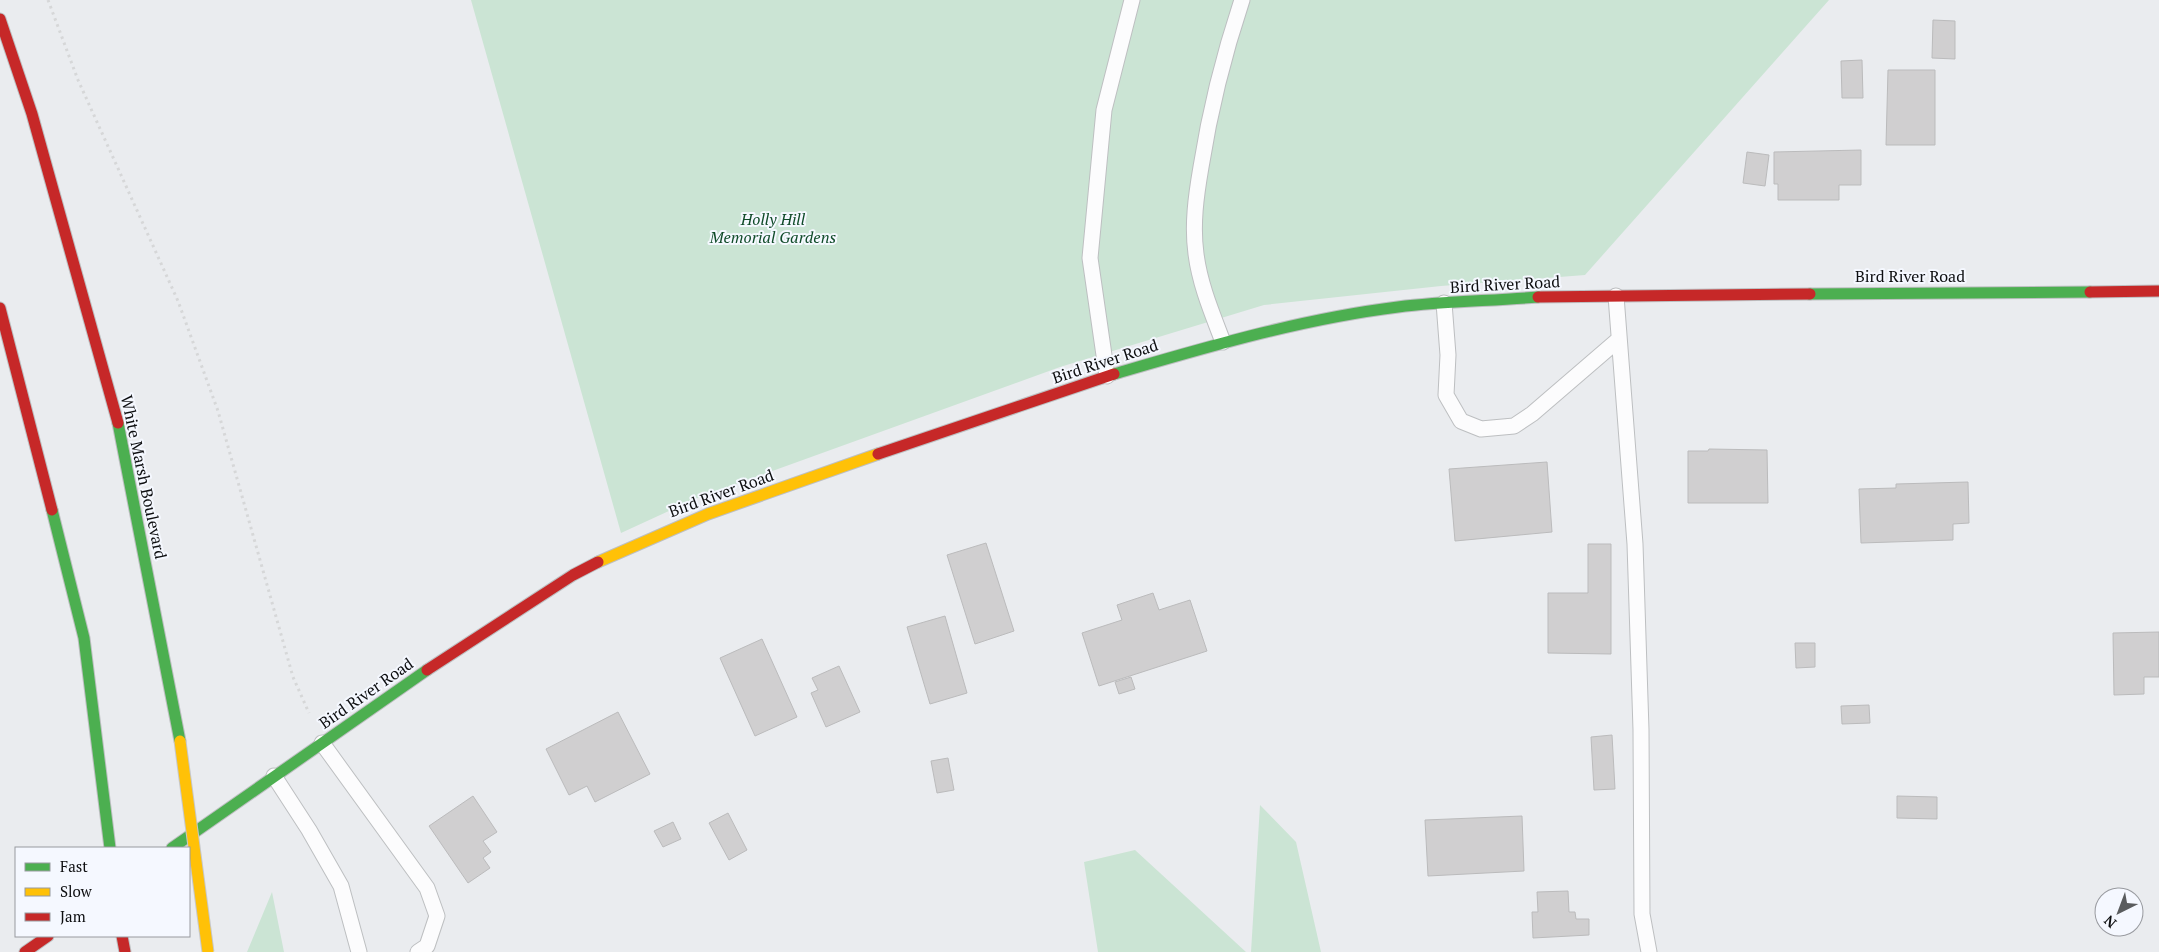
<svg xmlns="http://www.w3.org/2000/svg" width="2159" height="952" font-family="'PT Serif',serif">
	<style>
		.green { fill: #cbe4d4 }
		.building { fill: #d0cfd0; stroke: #bbbbbc }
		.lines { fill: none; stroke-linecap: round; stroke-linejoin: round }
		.lane-casing { stroke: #bdbfc1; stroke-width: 17 }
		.fast-casing { stroke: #bdbfc1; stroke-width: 13 }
		.slow-casing { stroke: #bdbfc1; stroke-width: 13 }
		.jam-casing { stroke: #bdbfc1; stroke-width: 13 }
		.path { stroke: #d6d7d8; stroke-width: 3; stroke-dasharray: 2.5 4; stroke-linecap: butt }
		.lane { stroke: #fcfcfd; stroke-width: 15 }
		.fast { stroke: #4caf50; stroke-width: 11 }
		.slow { stroke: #ffc107; stroke-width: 11 }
		.jam { stroke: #c62828; stroke-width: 11 }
		.slow-bridge-casing { stroke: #c7c8ca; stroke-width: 13; stroke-linecap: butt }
		.slow-bridge { stroke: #ffc107; stroke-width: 11 }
		.labels { text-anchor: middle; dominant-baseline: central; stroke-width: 4; stroke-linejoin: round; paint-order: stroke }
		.park-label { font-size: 16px; font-style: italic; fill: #104b29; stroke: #f5f8ff }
		.street-label { font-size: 16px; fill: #0d0e10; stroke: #f5f8ff }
	</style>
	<rect width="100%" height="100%" fill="#eaecef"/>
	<!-- green -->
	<path class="green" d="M471 0H1829L1585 275 1441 286 1264 305 1060 367 695 499 621 533Z
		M1260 805 1296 842 1321 952H1251Z
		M1135 850 1246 952H1098L1084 862Z
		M272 892 284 952H247Z"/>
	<!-- building -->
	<path class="building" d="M1933 20 1955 21V59L1932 58Z
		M1862 60 1863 98H1842L1841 61Z
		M1888 70H1935V145H1886Z
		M1861 150V185H1839V200H1778V184H1774V152Z
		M1747 152 1769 155 1765 186 1743 183Z
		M1709 449 1767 450 1768 503H1688V451H1708Z
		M1547 462 1552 532 1455 541 1449 469Z
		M1968 482 1969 523 1953 524V540L1861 543 1859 489 1896 488V484Z
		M986 543 1014 631 975 644 947 555Z
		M1588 544H1611V654L1548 653V593H1588Z
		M1153 593 1159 610 1190 600 1207 651 1099 686 1082 633 1122 620 1117 605Z
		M945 616 967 693 930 704 907 627Z
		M2159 632V677H2144V694L2114 695 2113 633Z
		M762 639 797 717 755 736 720 658Z
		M1795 643H1815V667L1796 668Z
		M839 666 860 712 826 727 811 693 818 690 812 678Z
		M1131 677 1135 689 1119 694 1115 682Z
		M1869 705 1870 723 1842 724 1841 706Z
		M618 712 650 774 595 802 587 786 569 795 546 749Z
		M1612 735 1615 789 1594 790 1591 737Z
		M948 758 954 790 937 793 931 761Z
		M473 796 497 832 483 841 491 852 483 858 490 868 468 883 429 826Z
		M1897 796 1937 797V819L1897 818Z
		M728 813 747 850 729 860 709 823Z
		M1522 816 1524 871 1428 876 1425 820Z
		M673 822 681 839 663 847 654 831Z
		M1568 891 1569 912H1575L1576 919H1589V935L1533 938 1532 912H1538L1537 892Z"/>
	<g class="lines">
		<defs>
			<path id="lane" d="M1616 296 1635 544 1641 730 1642 914 1649 952
				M1444 303 1448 355 1446 395 1461 421 1481 429 1514 426 1532 414 1618 340
				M1223 342C1212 313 1200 285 1196 254 1192 225 1196 196 1201 167 1210 110 1224 54 1242 0
				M1107 376 1090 258 1104 110 1132 0
				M322 743 427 888 437 916 427 946 418 952
				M274 776 309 830 341 886 359 952"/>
			<path id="fast" d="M1810 294 2090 292
				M1114 374C1207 347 1301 319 1398 307 1444 301 1492 301 1538 297
				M118 423 180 741
				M52 510 84 638 110 848
				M172 848 427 670"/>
			<path id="slow" d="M598 562 708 514 878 454"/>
			<path id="jam" d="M0 19 32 114 118 423
				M2090 292 2159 291
				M1538 297 1810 294
				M0 308 52 510
				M878 454 1114 374
				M427 670 573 575 598 562
				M122 936 125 952
				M25 952 48 936"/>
		</defs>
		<!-- lane casing -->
		<use href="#lane" class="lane-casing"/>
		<!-- fast casing -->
		<use href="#fast" class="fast-casing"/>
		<!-- slow casing -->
		<use href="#slow" class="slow-casing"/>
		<!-- jam casing -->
		<use href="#jam" class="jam-casing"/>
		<!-- path -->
		<path class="path" d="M48 0 78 80 178 301 218 411 293 677 309 713"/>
		<!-- lane -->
		<use href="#lane" class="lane"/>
		<!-- fast -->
		<use href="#fast" class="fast"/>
		<!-- slow -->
		<use href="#slow" class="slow"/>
		<!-- jam -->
		<use href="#jam" class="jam"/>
		<defs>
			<path id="slow-bridge" d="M180 741 208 952"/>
		</defs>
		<!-- slow-bridge casing -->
		<use href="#slow-bridge" class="slow-bridge-casing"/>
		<!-- slow-bridge -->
		<use href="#slow-bridge" class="slow-bridge"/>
	</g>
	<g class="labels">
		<!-- park labels -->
		<g class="park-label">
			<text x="773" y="219">Holly Hill<tspan x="773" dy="18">Memorial Gardens</tspan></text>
		</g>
		<!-- street labels -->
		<g class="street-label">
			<text x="1910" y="276">Bird River Road</text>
			<text transform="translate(1505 284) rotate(-3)">Bird River Road</text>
			<text transform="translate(1105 361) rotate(-18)">Bird River Road</text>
			<text transform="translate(144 477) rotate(78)">White Marsh Boulevard</text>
			<text transform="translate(721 493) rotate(-20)">Bird River Road</text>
			<text transform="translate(366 693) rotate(-35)">Bird River Road</text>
		</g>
	</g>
	<!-- legend -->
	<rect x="15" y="847" width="175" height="90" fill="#f5f8ff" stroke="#989a9f"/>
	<rect x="25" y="863" width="25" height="8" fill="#4caf50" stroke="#989a9f"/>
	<text x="60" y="872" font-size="15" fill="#0d0e10">Fast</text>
	<rect x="25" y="888" width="25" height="8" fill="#ffc107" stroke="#989a9f"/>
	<text x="60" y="897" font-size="15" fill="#0d0e10">Slow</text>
	<rect x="25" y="913" width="25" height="8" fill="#c62828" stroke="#989a9f"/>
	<text x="60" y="922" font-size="15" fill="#0d0e10">Jam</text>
	<!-- north arrow -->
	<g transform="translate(2119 912) rotate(222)"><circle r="24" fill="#f5f8ff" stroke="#989a9f"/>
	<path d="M0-4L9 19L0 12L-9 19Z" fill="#5a5c5e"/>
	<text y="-8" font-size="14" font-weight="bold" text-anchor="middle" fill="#0d0e10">N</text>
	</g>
</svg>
